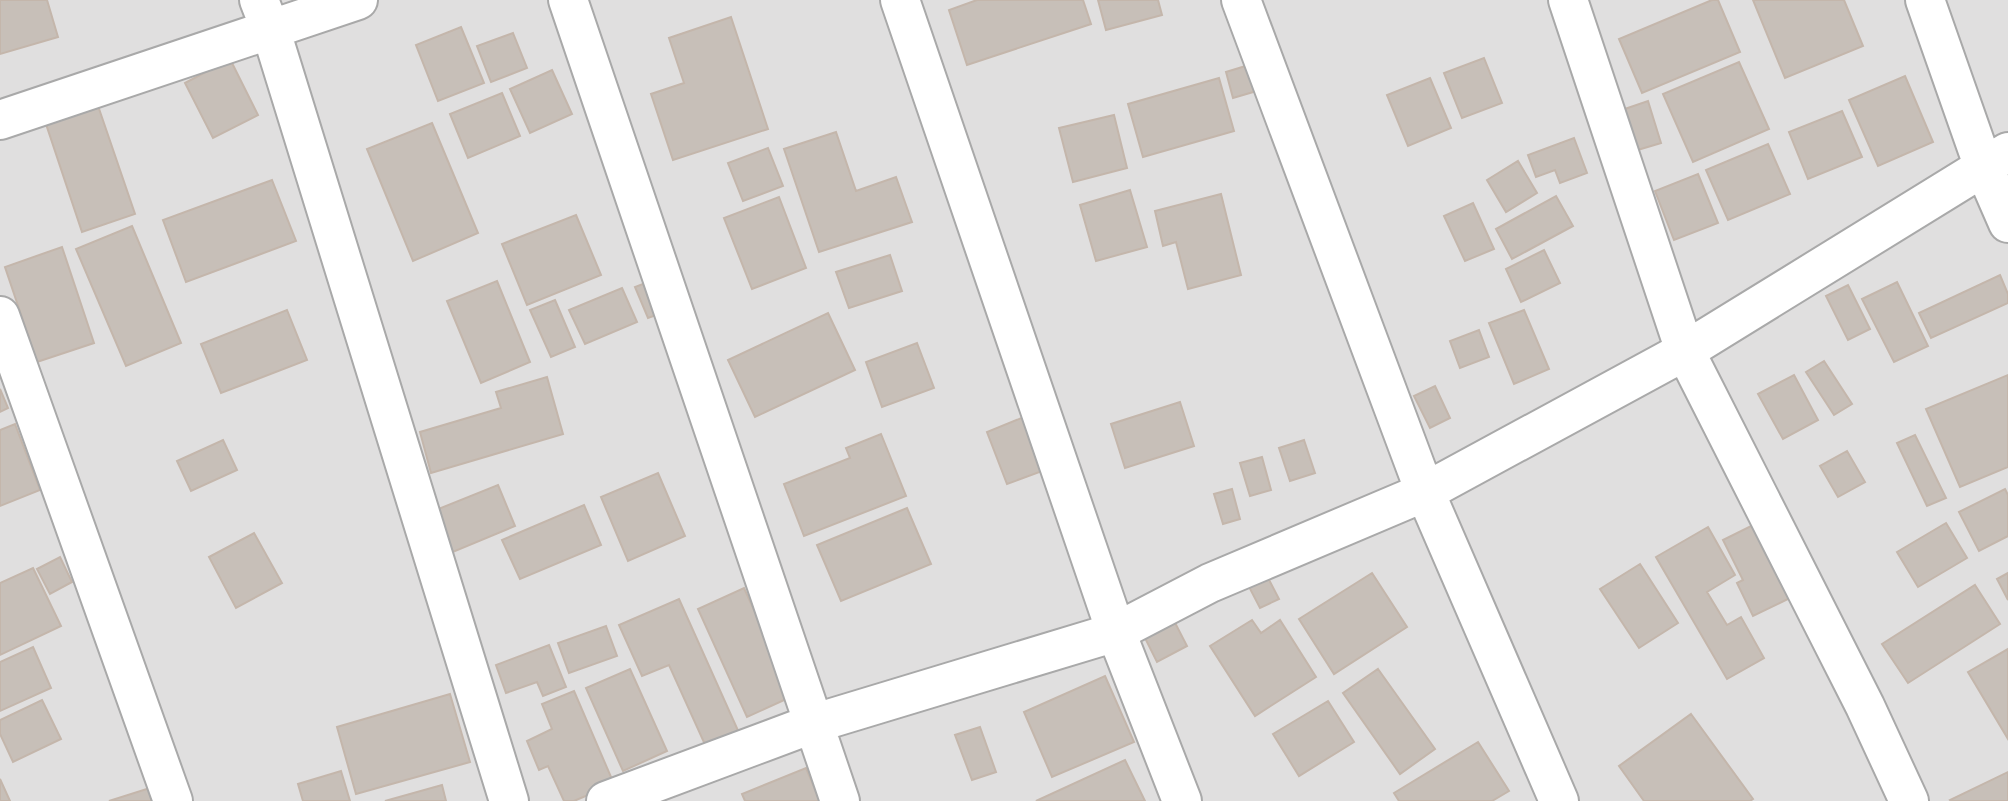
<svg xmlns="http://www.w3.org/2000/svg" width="2008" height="801" font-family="Karla,sans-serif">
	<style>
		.residential { fill: #e0dfdf }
		.building { fill: #c7bfb8; stroke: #c4b6ab; stroke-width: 2 }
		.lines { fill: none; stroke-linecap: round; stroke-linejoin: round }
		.minor-casing { stroke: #a9a9a9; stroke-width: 42 }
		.minor { stroke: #fff; stroke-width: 38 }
	</style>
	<rect width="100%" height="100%" fill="#f2efe9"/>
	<!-- residential -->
	<path class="residential" d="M0 0H2008V801H0Z"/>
	<!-- building -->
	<path class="building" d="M0 0H47L58 37 0 54Z
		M977 0H1083L1091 24 967 65 949 10Z
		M1098 0H1158L1162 15 1106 30Z
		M1712 0H1718L1740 52 1642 93 1619 39Z
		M1753 0H1844L1863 46 1785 78Z
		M731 17 768 129 673 160 651 94 684 83 669 38Z
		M461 27 484 83 438 101 416 45Z
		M513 33 527 68 491 82 477 46Z
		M1484 58 1502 103 1462 118 1444 73Z
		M230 59 258 115 213 138 185 83Z
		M1739 62 1769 129 1693 162 1663 94Z
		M1252 64 1260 90 1233 98 1226 72Z
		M552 70 572 114 530 133 510 89Z
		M1905 76 1933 142 1878 166 1849 100Z
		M1219 78 1234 131 1143 157 1128 104Z
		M1430 78 1451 128 1408 146 1387 95Z
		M502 93 520 136 468 158 450 114Z
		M95 97 135 214 82 232 43 115Z
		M1648 101 1661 143 1631 152 1619 111Z
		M1842 111 1862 157 1808 179 1789 132Z
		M1114 115 1127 168 1073 182 1059 128Z
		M432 123 478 233 413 261 367 149Z
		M836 132 856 191 896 177 912 222 819 252 784 149Z
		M1574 138 1587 173 1560 183 1555 170 1536 177 1528 155Z
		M1768 144 1790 194 1728 220 1706 170Z
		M768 148 783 186 743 201 728 163Z
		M1518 161 1537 193 1506 212 1487 180Z
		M1698 174 1718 223 1674 240 1655 191Z
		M272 180 296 241 186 282 163 220Z
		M1130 190 1147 247 1096 261 1080 205Z
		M1221 194 1241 275 1188 289 1176 242 1163 246 1155 211Z
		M1556 196 1573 226 1512 259 1496 229Z
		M779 197 806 268 752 289 724 218Z
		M1473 203 1494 249 1465 261 1444 216Z
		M576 215 601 275 527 305 502 244Z
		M132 226 181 343 126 366 76 249Z
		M62 247 94 343 37 362 5 267Z
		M1544 250 1560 283 1521 302 1506 269Z
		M890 255 902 291 849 308 836 272Z
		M2000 275 2008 294V303L1931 338 1919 313Z
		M497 281 530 362 481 383 447 301Z
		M648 282 662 313 648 318 635 287Z
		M1897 282 1928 346 1894 362 1862 299Z
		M1848 285 1870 329 1848 340 1826 296Z
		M622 288 637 322 585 344 569 310Z
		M555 300 575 347 551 357 530 310Z
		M287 310 307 360 221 393 201 344Z
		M1524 310 1549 369 1514 384 1489 323Z
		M828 313 855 370 755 417 728 360Z
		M1479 330 1489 357 1460 368 1450 341Z
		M917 343 934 388 882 407 866 362Z
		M1824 361 1852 404 1834 415 1806 372Z
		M1794 375 1818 420 1783 439 1758 394Z
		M2008 375V467L1960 487 1926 409Z
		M547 377 563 434 431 473 420 432 501 408 496 392Z
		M1435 386 1450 418 1430 428 1414 396Z
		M0 389 8 408 0 412Z
		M1180 402 1194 446 1125 468 1111 424Z
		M1024 417 1045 470 1007 484 987 432Z
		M15 424 40 490 0 506V430Z
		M881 434 906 496 804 536 784 484 850 458 846 448Z
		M1915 435 1946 498 1927 506 1897 443Z
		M223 440 237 470 191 491 177 461Z
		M1304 440 1315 473 1290 481 1279 448Z
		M1847 451 1865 482 1838 497 1820 466Z
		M1262 457 1271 490 1250 496 1240 463Z
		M658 473 685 536 628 561 601 497Z
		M498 485 515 526 448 554 431 512Z
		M1232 489 1240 519 1223 524 1214 494Z
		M2005 489 2008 495V536L1979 551 1959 512Z
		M584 505 601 545 520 579 502 540Z
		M907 508 931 564 841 601 817 545Z
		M1946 523 1967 558 1918 587 1897 552Z
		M1753 525 1790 598 1753 616 1737 583 1743 580 1723 540Z
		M1708 527 1735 575 1707 592 1727 625 1741 617 1764 658 1727 679 1656 557Z
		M254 533 282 583 236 608 209 557Z
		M60 557 72 582 50 594 37 569Z
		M1640 564 1678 623 1639 648 1600 589Z
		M33 568 61 626 0 655V583Z
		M1265 572 1279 599 1260 608 1246 581Z
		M1372 573 1407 627 1334 674 1299 619Z
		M2008 573V600L1997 579Z
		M1975 585 2000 624 1908 683 1882 644Z
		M744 588 793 696 747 717 698 609Z
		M679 599 740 735 707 749 669 665 642 676 619 625Z
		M1171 615 1187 646 1157 662 1141 630Z
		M1252 620 1261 633 1280 620 1316 677 1255 716 1210 646Z
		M606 626 617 656 569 673 558 643Z
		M549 645 566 687 543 696 537 682 506 693 496 665Z
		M33 647 51 688 0 711V662Z
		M2008 649V739L1968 672Z
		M630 669 667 751 623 771 586 688Z
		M1378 669 1435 749 1400 774 1343 693Z
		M1105 676 1134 742 1052 777 1024 712Z
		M574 691 614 784 574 801H564L548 766 539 770 527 741 552 729 542 704Z
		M450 694 470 762 356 794 337 727Z
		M42 700 61 739 13 762 0 734V720Z
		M1328 701 1354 742 1299 776 1273 734Z
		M1691 714 1753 799 1750 801H1644L1619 766Z
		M980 727 996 772 972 780 955 735Z
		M1478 742 1509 791 1492 801H1399L1394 793Z
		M1125 760 1145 801H1036Z
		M806 768 820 801H745L742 794Z
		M341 771 350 801H303L298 784Z
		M2008 772V801H1951L1950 800Z
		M0 779 10 801H0Z
		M442 785 446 801H385Z
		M153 787 157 801H109Z"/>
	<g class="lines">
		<defs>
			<path id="minor" d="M259 0 271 31 509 801
				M568 0 840 801
				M900 0 1116 632 1182 801
				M1241 0 1425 492 1559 801
				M1568 0 1685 351 1865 706 1909 801
				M1925 0 1984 168 2008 223
				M0 120 358 0
				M0 316 173 801
				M606 801 812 724 1116 632 1210 583 1425 492 1685 351 2008 152"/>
		</defs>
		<!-- minor casing -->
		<use href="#minor" class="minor-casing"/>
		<!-- minor -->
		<use href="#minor" class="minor"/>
	</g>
</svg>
